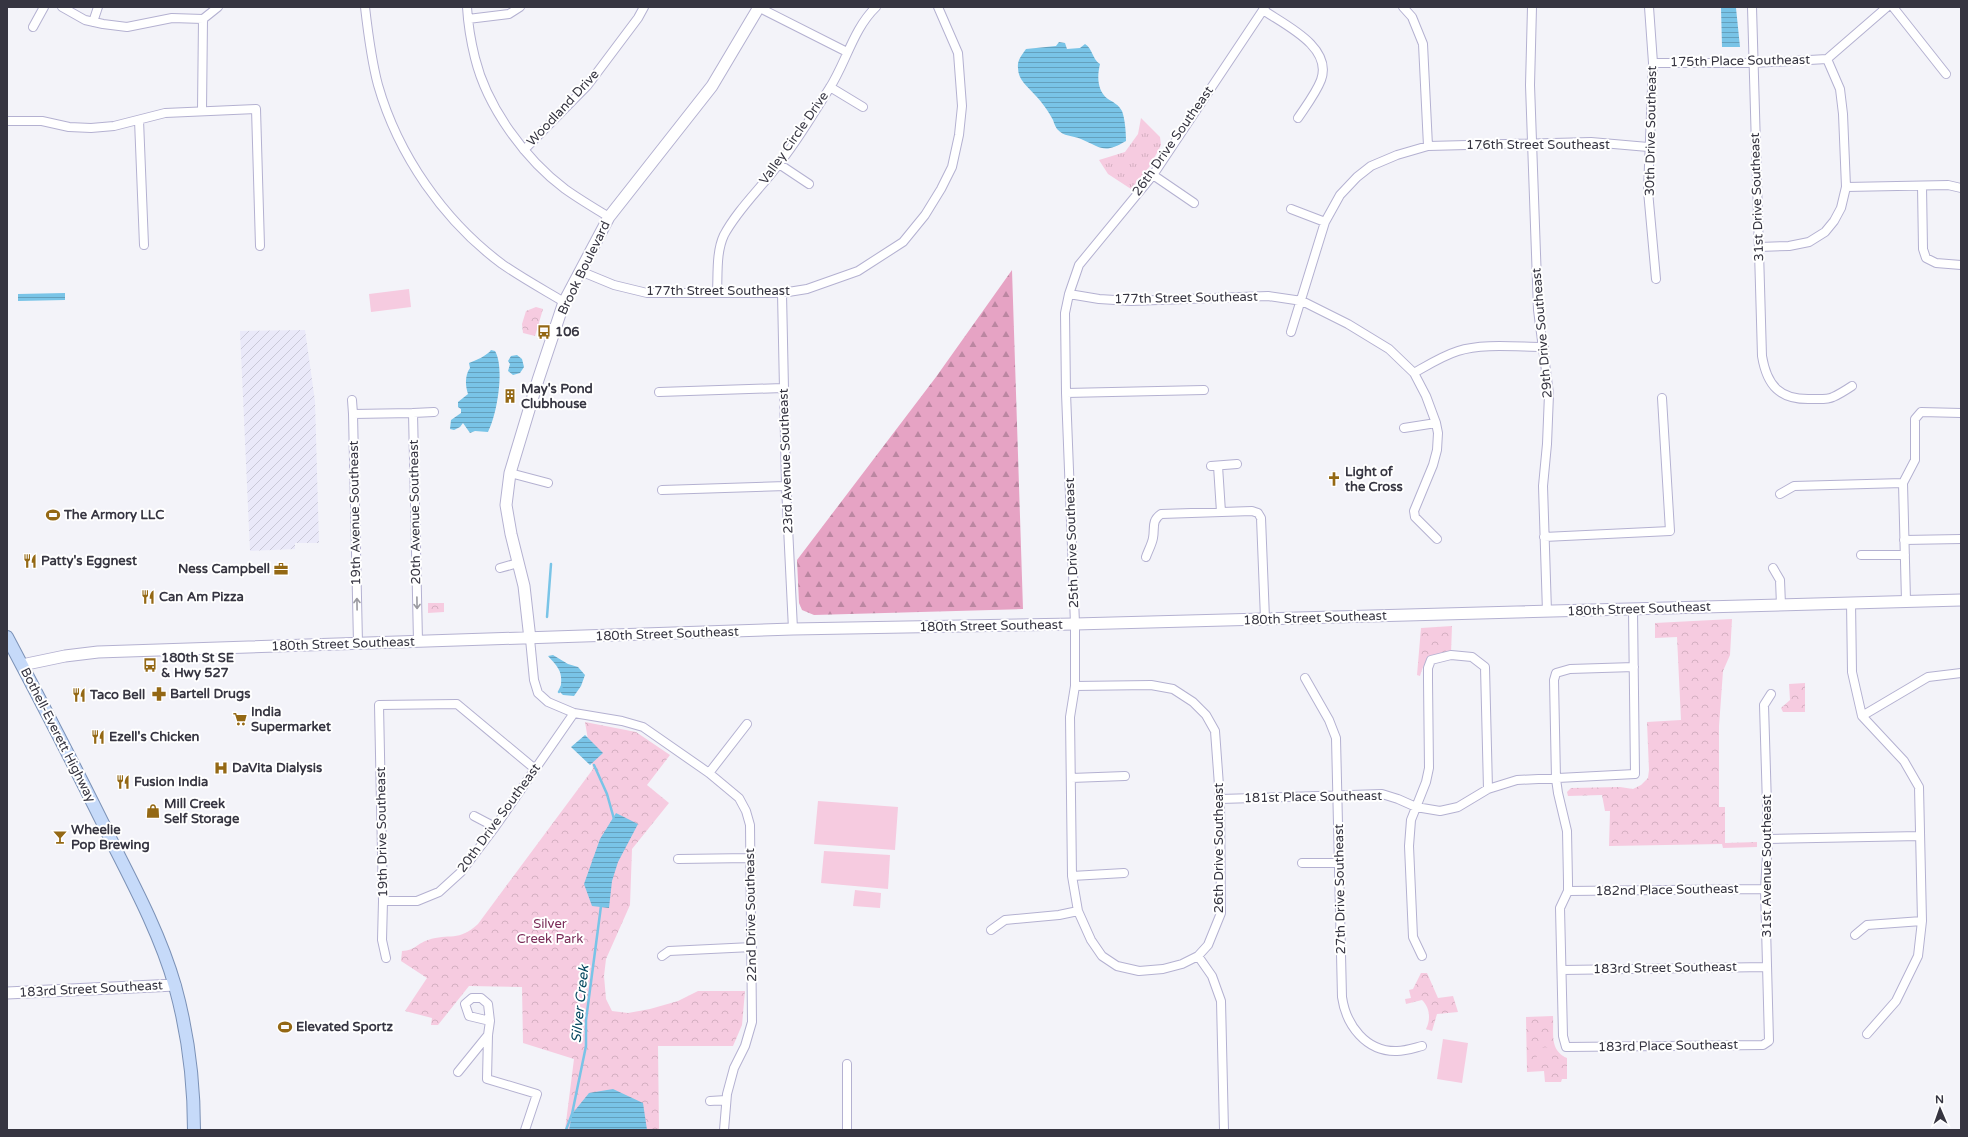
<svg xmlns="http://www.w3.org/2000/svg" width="1968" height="1137" font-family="'Varela Round',sans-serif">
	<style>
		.industrial { fill: url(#industrial-furrows) }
		.grass { fill: url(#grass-tufts) }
		.forest { fill: url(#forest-firs) }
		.park { fill: url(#park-crowns) }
		.pitch { fill: #f6cbe0 }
		.water { fill: url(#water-rules) }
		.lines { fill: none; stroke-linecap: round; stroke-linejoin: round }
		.stream { stroke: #79c4e7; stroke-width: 2.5 }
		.street-casing { stroke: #b4b1d1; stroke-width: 10 }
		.secondary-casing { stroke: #b4b1d1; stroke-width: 13 }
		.primary-casing { stroke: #7b91b6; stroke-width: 14 }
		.street { stroke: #fff; stroke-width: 8 }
		.secondary { stroke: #fff; stroke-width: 11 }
		.primary { stroke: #c6daf9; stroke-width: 12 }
		.oneway { stroke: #9a9aa0 }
		.labels { text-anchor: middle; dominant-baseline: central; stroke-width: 4; stroke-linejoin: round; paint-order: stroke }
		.street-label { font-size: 13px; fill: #363541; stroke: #fff }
		.poi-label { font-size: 13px; font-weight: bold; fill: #363541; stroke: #fff; text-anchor: start }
		.park-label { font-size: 13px; fill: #792b57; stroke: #fff }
		.water-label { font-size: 14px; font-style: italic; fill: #04475f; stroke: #fff }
	</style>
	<defs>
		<pattern id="industrial-furrows" width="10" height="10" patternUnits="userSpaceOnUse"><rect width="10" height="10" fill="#eae9f9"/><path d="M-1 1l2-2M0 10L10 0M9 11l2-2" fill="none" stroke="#c9c8d7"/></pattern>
		<pattern id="grass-tufts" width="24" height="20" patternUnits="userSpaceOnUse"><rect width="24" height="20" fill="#f6cbe0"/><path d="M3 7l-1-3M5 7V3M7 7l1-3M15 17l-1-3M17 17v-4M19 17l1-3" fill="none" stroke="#d4afc1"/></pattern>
		<pattern id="forest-firs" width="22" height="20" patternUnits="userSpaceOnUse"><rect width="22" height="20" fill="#e6a3c4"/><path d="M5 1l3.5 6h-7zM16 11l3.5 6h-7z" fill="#bb86a1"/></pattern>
		<pattern id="park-crowns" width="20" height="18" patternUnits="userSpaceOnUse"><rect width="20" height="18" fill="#f6cbe0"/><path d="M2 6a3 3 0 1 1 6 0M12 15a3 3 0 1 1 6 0" fill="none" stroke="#d4afc1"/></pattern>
		<pattern id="water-rules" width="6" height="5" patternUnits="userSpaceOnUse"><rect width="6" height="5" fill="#79c4e7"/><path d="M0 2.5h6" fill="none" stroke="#64a0bd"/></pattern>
	</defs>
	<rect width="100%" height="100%" fill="#f3f3f9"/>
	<!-- industrial -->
	<path class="industrial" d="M305 330 315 401 319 543H295V549L250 551 240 331Z"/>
	<!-- grass -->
	<path class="grass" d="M1141 118 1160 137 1161 145 1150 166 1131 189 1108 174 1099 160 1125 152 1138 134Z"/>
	<!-- forest -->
	<path class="forest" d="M1012 270 1023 609 814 615 802 610 799 603 797 560 936 377Z"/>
	<!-- park -->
	<path class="park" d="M536 307 543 309 535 336 523 333 522 324 526 311Z
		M428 603H444V612L428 613Z
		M1732 619 1730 655 1723 671 1719 726V807H1725V843L1757 842V847L1723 848 1722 844 1609 846 1610 811H1605L1602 795 1568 796 1567 792 1571 788 1620 787 1633 789 1641 785 1648 778 1649 770 1647 722 1681 720 1677 637 1655 638V623Z
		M1452 626 1451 653C1430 655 1427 654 1420 676L1417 675 1421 628Z
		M1805 683V712H1783L1781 708 1790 700 1789 684Z
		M585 722 636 732 670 755 647 785 669 803 632 849 630 905 606 959 604 976 606 999 612 1011 628 1013 650 1009 678 1001 698 991H745L742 1025 733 1046H658L659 1130H565L574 1059 523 1043 522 987 469 986 438 1025H431L432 1018 405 1011 427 978 401 961 402 951C416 950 416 944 428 940 449 933 459 942 478 924L593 769Z
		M1421 973H1427L1438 998 1453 996 1458 1012 1437 1014 1432 1031 1426 1029C1431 1019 1430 1008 1422 1000L1406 1004 1405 999 1411 998 1409 990 1413 989Z
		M1553 1016C1554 1033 1549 1050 1567 1058V1079H1562L1561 1082H1545L1544 1071 1527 1072 1526 1017Z"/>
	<!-- pitch -->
	<path class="pitch" d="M409 289 411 307 371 312 369 294Z
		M818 801 898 807 895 850 814 844Z
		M824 851 890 855 888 889 821 883Z
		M855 890 881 893 880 908 853 906Z
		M1443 1039 1468 1043 1462 1083 1437 1079Z
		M1551 1047 1552 1059 1537 1060 1536 1048Z"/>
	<!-- water -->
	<path class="water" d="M1721 8H1736L1740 47H1722Z
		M1059 42 1065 43 1067 49 1080 48 1085 44C1093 49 1092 59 1100 64 1097 76 1097 91 1108 99 1113 102 1119 105 1122 111 1125 119 1126 132 1126 141 1104 154 1102 148 1081 139 1072 135 1064 137 1057 129 1055 126 1054 123 1053 120 1049 112 1042 102 1035 95 1028 87 1018 80 1018 68 1017 60 1022 55 1026 49L1056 46Z
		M65 293V300L18 301V294Z
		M491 350 495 351C505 368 497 415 488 432L475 431 470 433 463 423 460 427 454 430 450 429 451 420 461 413V409L458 407V402L468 394C465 385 465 375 470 368L469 363C475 361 488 355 491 350Z
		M517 355 522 359 524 367 520 373 513 375 508 371 510 364 508 361 511 356Z
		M553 655 568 664 578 667 585 675 581 686 574 696 563 695 560 692C563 673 561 670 548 656Z
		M585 735 603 753 590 765 571 747Z
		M616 813 638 824 618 862 612 881 609 908 592 906 584 884 600 839Z
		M613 1089 643 1103 647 1130H569L572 1114 589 1093Z"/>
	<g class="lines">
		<!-- stream -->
		<path class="stream" d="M547 617 551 564
			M559 692 562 686
			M594 765 607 794 614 819
			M566 1130 572 1114 586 1046V1020L601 906"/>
		<defs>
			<path id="street" d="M62 7 85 20 103 24 127 27 172 18 203 19
				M365 7C368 33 371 59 378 85 398 155 444 221 502 264 522 278 544 290 564 302
				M467 7C468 24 471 42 475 58 487 107 525 159 565 189 579 199 594 208 609 217
				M758 7 847 52
				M1403 7 1412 17 1423 44 1428 146
				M1532 7 1530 85 1538 310 1549 394 1547 444 1543 486 1547 612
				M1649 7 1653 63 1648 191 1656 279
				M1752 7 1762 356C1767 386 1780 400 1811 399 1818 399 1827 400 1833 397 1840 394 1846 390 1852 386
				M1893 7 1946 74
				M1263 10C1285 25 1333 47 1321 80 1316 93 1306 106 1298 118
				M203 19 218 7
				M468 19 509 14 520 7
				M93 22 98 7
				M33 27 44 7
				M1827 59 1887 7
				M1653 63H1753L1827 59
				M830 87 863 107
				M202 110 203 19
				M139 120 144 245
				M7 121H42L69 127 91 128 114 126 165 113 256 109 260 246
				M524 150 587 86 638 18 644 7
				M779 164 809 184
				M1153 175 1194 203
				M1922 186 1923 249 1926 258 1936 263 1961 265
				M1846 187 1948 185 1961 188
				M1291 209 1325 222
				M1759 247 1789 246 1809 242 1825 232 1834 221 1841 208 1846 187 1843 114 1840 89 1827 59
				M580 271 614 285 647 293H782L807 289 858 271 903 242 925 215 941 189 952 167 959 135 962 106 958 53 938 7
				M717 292C718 274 716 252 724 235 738 209 760 189 778 165 797 142 813 114 829 89 846 63 853 29 876 7
				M782 293 786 486 793 629
				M1069 294 1099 299 1131 301 1268 296 1302 301 1348 324 1389 349 1414 373 1426 396 1436 423 1438 433 1437 450 1433 465 1414 511 1415 517 1437 539
				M1291 332 1325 222 1340 195 1357 177 1371 166 1397 155 1428 146 1591 142 1648 147
				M1414 373C1428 365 1442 356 1458 351 1482 343 1518 347 1544 347
				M659 392 783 388
				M1066 393 1204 390
				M352 400 353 414
				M413 413 434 412
				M1404 428 1436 423
				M1211 466 1237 464
				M1218 466 1221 512
				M510 473 548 483
				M662 490 786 486
				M1780 494 1794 486 1903 483
				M1544 537 1670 531 1662 398
				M1904 540 1961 539
				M1861 555H1905
				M1146 557C1148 551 1152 544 1153 538 1155 528 1151 521 1161 514L1252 511 1258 513 1261 518 1265 619
				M500 568 518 563
				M1773 568 1780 580 1781 605
				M1906 601 1903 483 1915 460V419L1921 412 1961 413
				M1851 602 1852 672 1862 716 1904 761 1919 787 1922 921 1918 956 1896 1001 1867 1034
				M530 639 534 680 538 693 548 702 574 713 622 721 643 727 709 773 739 798 746 811 750 825 752 1022 745 1046 734 1068 727 1094 724 1130
				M358 643 353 414 413 413 418 641
				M1634 667 1570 669 1556 673 1554 680 1556 779 1558 793 1567 831 1568 882V891L1560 908 1563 1036 1566 1047 1763 1045 1769 1041 1765 889 1768 839 1764 705 1771 694
				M1305 678 1329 720 1336 738 1342 997C1346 1025 1366 1052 1397 1051 1405 1051 1414 1048 1422 1046
				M1075 686 1151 685 1173 689 1193 702 1206 715 1215 731 1220 799 1221 913 1208 945 1198 956 1182 964 1163 969 1139 971 1117 966 1102 956 1091 940 1078 911 1072 876 1070 717 1075 686V624L1066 393 1065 313 1069 294 1079 265 1153 175 1265 7
				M1862 716 1928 677 1961 673
				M709 773 747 724
				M1071 778 1125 776
				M1220 799 1382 794 1398 799 1416 807 1440 811 1458 807 1488 789 1517 780 1635 774 1633 610
				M474 816 495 827
				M1768 839 1920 836
				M678 859 750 858
				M1302 863H1339
				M1072 876 1124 873
				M1568 891 1765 889
				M383 901H417L439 892 461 872 495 827 574 713
				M991 930 1005 920 1059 915 1078 911
				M1855 935 1867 925 1922 921
				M662 956 669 951 752 947
				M1198 956 1212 976 1221 1001 1224 1130
				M1422 956 1413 937 1409 846 1411 820 1426 782 1429 768 1428 681V668L1431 660 1451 655 1472 657 1485 667 1488 789
				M386 958 382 940 383 901 379 705 457 704 535 769
				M1562 970 1767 967
				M490 1021 469 1016 465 1004 472 998H481L488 1004 490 1021 488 1035 487 1079 537 1094 525 1130
				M458 1072 488 1035
				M710 1101 726 1100
				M847 1130V1064"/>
			<path id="secondary" d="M530 639 524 586 511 534 506 505 510 473 538 380 564 302 609 217 712 86 759 7
				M22 665 65 656 98 652 793 629 1075 624 1961 600
				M7 993 175 985"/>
			<path id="primary" d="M7 637C44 707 81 778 116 850 138 893 162 940 175 986 188 1033 194 1081 194 1130"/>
		</defs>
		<!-- street casing -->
		<use href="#street" class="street-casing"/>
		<!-- secondary casing -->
		<use href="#secondary" class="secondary-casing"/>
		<!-- primary casing -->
		<use href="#primary" class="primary-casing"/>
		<!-- street -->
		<use href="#street" class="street"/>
		<!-- secondary -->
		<use href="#secondary" class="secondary"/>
		<!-- primary -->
		<use href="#primary" class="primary"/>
	</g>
	<!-- one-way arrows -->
	<defs><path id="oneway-shaft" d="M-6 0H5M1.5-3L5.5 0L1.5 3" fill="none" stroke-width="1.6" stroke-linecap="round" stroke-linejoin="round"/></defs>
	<g class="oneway">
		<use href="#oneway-shaft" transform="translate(417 603) rotate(89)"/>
		<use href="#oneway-shaft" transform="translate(357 604) rotate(-91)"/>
	</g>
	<!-- icons -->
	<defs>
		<symbol id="bus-bare" viewBox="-9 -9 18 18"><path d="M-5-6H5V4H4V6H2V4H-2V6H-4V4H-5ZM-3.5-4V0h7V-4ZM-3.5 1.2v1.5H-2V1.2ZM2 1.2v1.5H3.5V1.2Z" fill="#946814" stroke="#fff" stroke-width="2.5" paint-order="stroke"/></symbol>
		<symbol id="building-bare" viewBox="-9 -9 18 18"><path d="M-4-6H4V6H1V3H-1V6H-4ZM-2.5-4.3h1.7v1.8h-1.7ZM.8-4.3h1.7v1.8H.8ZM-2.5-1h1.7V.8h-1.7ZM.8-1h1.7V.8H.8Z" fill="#946814" stroke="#fff" stroke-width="2.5" paint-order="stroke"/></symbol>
		<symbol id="church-bare" viewBox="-9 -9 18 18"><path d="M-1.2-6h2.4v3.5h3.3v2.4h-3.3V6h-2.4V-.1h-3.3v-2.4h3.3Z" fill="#946814" stroke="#fff" stroke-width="2.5" paint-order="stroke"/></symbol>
		<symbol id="stadium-bare" viewBox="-9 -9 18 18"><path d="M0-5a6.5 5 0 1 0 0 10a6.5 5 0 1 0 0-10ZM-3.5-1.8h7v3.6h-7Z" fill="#946814" stroke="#fff" stroke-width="2.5" paint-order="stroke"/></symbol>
		<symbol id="restaurant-bare" viewBox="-9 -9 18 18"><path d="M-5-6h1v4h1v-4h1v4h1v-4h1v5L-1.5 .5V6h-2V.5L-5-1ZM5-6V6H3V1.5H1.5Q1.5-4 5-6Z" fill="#946814" stroke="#fff" stroke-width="2.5" paint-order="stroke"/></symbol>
		<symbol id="office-bare" viewBox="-9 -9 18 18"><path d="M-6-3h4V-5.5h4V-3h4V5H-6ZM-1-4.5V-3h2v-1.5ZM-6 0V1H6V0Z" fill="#946814" stroke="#fff" stroke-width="2.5" paint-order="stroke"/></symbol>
		<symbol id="pharmacy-bare" viewBox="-9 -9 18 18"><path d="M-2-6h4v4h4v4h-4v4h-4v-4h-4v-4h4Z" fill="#946814" stroke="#fff" stroke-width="2.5" paint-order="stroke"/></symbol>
		<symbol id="supermarket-bare" viewBox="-9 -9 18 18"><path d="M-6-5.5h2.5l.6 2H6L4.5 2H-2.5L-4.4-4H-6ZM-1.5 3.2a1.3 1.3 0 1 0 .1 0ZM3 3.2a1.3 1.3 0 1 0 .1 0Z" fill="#946814" stroke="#fff" stroke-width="2.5" paint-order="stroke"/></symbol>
		<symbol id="hospital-bare" viewBox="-9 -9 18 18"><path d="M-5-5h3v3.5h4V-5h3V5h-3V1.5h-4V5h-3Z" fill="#946814" stroke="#fff" stroke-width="2.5" paint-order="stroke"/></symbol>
		<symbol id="shop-bare" viewBox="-9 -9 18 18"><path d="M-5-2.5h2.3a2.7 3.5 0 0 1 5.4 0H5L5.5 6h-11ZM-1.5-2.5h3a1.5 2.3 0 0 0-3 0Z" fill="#946814" stroke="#fff" stroke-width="2.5" paint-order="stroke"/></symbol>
		<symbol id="bar-bare" viewBox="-9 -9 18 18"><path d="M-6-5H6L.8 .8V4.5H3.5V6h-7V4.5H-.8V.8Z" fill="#946814" stroke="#fff" stroke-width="2.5" paint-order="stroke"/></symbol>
	</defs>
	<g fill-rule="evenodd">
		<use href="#bus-bare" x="534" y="322" width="20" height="20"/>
		<use href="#building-bare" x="500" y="386" width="20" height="20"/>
		<use href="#church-bare" x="1324" y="469" width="20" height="20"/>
		<use href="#stadium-bare" x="43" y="505" width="20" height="20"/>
		<use href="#restaurant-bare" x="20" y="551" width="20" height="20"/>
		<use href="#office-bare" x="271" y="559" width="20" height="20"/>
		<use href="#restaurant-bare" x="138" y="587" width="20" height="20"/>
		<use href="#bus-bare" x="140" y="655" width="20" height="20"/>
		<use href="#pharmacy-bare" x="149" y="684" width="20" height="20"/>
		<use href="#restaurant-bare" x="69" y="685" width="20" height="20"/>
		<use href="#supermarket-bare" x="230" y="709" width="20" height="20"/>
		<use href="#restaurant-bare" x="88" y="727" width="20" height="20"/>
		<use href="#hospital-bare" x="211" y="758" width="20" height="20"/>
		<use href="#restaurant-bare" x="113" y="772" width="20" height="20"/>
		<use href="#shop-bare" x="143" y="801" width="20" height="20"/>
		<use href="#bar-bare" x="50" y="827" width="20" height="20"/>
		<use href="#stadium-bare" x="275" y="1017" width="20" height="20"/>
	</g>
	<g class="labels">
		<!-- street labels -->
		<g class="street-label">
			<text transform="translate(1740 61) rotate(-1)">175th Place Southeast</text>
			<text transform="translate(563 108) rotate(-47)">Woodland Drive</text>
			<text transform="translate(1651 131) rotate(-89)">30th Drive Southeast</text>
			<text transform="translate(794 138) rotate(-55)">Valley Circle Drive</text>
			<text transform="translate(1173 141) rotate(-55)">26th Drive Southeast</text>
			<text x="1538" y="145">176th Street Southeast</text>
			<text transform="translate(1757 197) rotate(-92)">31st Drive Southeast</text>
			<text transform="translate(584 268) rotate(-64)">Brook Boulevard</text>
			<text x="718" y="291">177th Street Southeast</text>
			<text transform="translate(1186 298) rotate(-1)">177th Street Southeast</text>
			<text transform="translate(1542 333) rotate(-95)">29th Drive Southeast</text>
			<text transform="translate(786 461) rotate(-92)">23rd Avenue Southeast</text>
			<text transform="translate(415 512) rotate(-91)">20th Avenue Southeast</text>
			<text transform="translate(355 513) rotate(-91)">19th Avenue Southeast</text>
			<text transform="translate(1072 543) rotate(-92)">25th Drive Southeast</text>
			<text transform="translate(1639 609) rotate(-2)">180th Street Southeast</text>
			<text transform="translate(1315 618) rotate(-2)">180th Street Southeast</text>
			<text transform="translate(991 626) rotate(-1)">180th Street Southeast</text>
			<text transform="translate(667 634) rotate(-2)">180th Street Southeast</text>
			<text transform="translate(343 644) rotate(-2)">180th Street Southeast</text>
			<text transform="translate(58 735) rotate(63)">Bothell-Everett Highway</text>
			<text transform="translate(1313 797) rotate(-1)">181st Place Southeast</text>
			<text transform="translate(499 818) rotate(-54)">20th Drive Southeast</text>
			<text transform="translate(382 832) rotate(-91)">19th Drive Southeast</text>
			<text transform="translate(1219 848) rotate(-90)">26th Drive Southeast</text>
			<text transform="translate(1767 866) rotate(-90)">31st Avenue Southeast</text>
			<text transform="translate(1340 889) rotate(-91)">27th Drive Southeast</text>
			<text transform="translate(1667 890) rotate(-1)">182nd Place Southeast</text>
			<text transform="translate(751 915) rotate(-91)">22nd Drive Southeast</text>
			<text transform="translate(1665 968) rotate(-1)">183rd Street Southeast</text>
			<text transform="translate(91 989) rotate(-3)">183rd Street Southeast</text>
			<text transform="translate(1668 1046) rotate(-1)">183rd Place Southeast</text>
		</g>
		<!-- poi labels -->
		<g class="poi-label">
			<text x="555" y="332">106</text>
			<text x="521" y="389">May's Pond<tspan x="521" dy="15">Clubhouse</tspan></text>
			<text x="1345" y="472">Light of<tspan x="1345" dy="15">the Cross</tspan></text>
			<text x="64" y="515">The Armory LLC</text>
			<text x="41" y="561">Patty's Eggnest</text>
			<text x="270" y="569" text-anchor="end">Ness Campbell</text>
			<text x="159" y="597">Can Am Pizza</text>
			<text x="161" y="658">180th St SE<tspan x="161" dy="15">&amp; Hwy 527</tspan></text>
			<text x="170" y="694">Bartell Drugs</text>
			<text x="90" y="695">Taco Bell</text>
			<text x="251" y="712">India<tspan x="251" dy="15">Supermarket</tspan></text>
			<text x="109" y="737">Ezell's Chicken</text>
			<text x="232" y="768">DaVita Dialysis</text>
			<text x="134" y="782">Fusion India</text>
			<text x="164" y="804">Mill Creek<tspan x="164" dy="15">Self Storage</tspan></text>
			<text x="71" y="830">Wheelie<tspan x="71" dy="15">Pop Brewing</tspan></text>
			<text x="296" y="1027">Elevated Sportz</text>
		</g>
		<!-- park labels -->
		<g class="park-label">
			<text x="550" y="924">Silver<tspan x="550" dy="15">Creek Park</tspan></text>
		</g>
		<!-- water labels -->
		<g class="water-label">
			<text transform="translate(580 1004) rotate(-84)">Silver Creek</text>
		</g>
	</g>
	<!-- border -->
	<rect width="1968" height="1137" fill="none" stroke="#363541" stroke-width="16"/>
	<!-- north arrow -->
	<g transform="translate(1940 1109) rotate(358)" stroke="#ffffff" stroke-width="3" paint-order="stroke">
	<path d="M0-3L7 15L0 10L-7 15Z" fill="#363541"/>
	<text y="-6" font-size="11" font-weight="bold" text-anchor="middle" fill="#363541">N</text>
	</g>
</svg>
